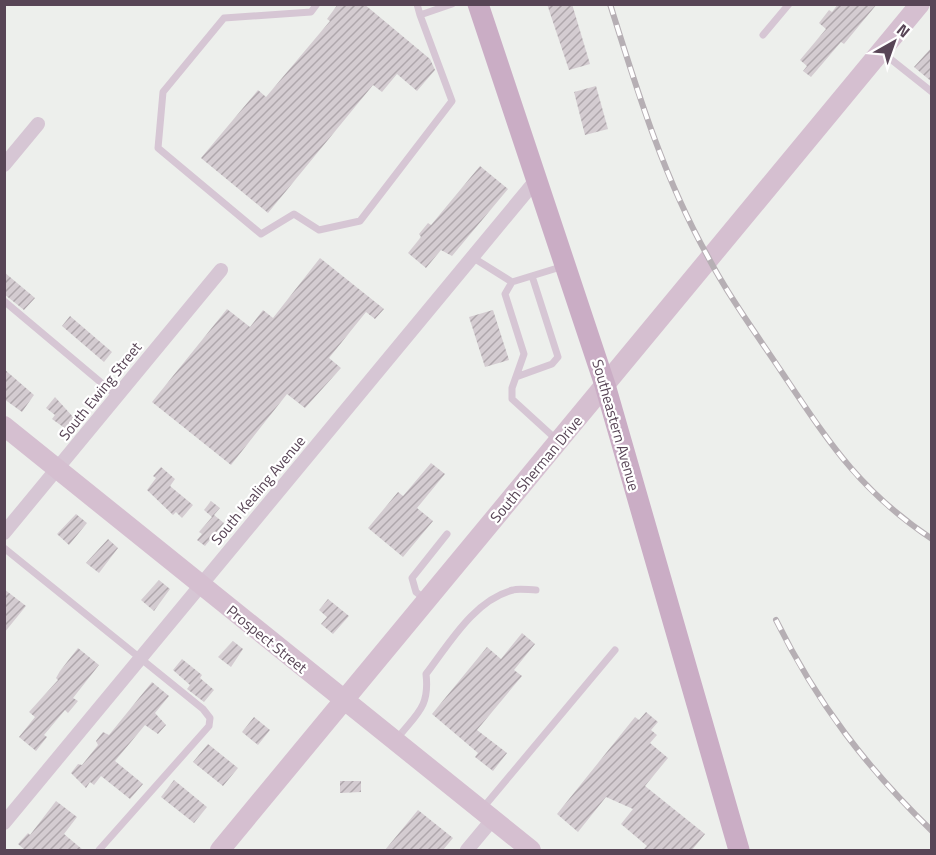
<svg xmlns="http://www.w3.org/2000/svg" width="936" height="855" font-family="'Titillium Web',sans-serif">
	<style>
		.building { fill: url(#building-hatch) }
		.lines { fill: none; stroke-linecap: round; stroke-linejoin: round }
		.lane { stroke: #d6c6d4; stroke-width: 7 }
		.street { stroke: #d6c6d4; stroke-width: 14 }
		.secondary { stroke: #d5bfd0; stroke-width: 20 }
		.primary { stroke: #caadc5; stroke-width: 21 }
		.rail-casing { stroke: #b6afb4; stroke-width: 6 }
		.rail { stroke: #fff; stroke-width: 4; stroke-dasharray: 11; stroke-linecap: butt }
		.labels { text-anchor: middle; dominant-baseline: central; stroke-width: 4.5; stroke-linejoin: round; paint-order: stroke }
		.street-label { font-size: 15px; fill: #584556; stroke: #fff }
	</style>
	<defs>
		<pattern id="building-hatch" width="6" height="6" patternUnits="userSpaceOnUse" patternTransform="scale(1.5)"><rect width="6" height="6" fill="#d4ccd1"/><path d="M-1 1l2-2M0 6l6-6M5 7l2-2" fill="none" stroke="#afa7ac"/></pattern>
	</defs>
	<rect width="100%" height="100%" fill="#edefec"/>
	<!-- building -->
	<path class="building" d="M338 4H364L430 59 435 70 417 91 397 74 382 92 373 85 268 213 201 158 258 90 266 97 330 21 327 19Z
		M547 4H572L590 64 569 70Z
		M838 4H877L844 44 841 42 811 77 803 71 807 66 800 60 826 29 819 23 829 10 832 12Z
		M932 47V82L914 67Z
		M596 86 608 129 585 135 574 92Z
		M480 166 508 189 452 256 441 250 426 268 408 253 421 237 419 234 428 223 431 225Z
		M320 258 384 309 375 319 366 312 329 358 341 368 305 408 287 394 231 465 152 402 227 309 250 327 263 310 273 318Z
		M4 272 35 298 24 310 4 294Z
		M493 310 509 360 485 367 469 317Z
		M70 316 112 352 104 362 62 326Z
		M4 369 34 395 22 412 4 399Z
		M55 397 74 418 66 429 52 419 55 415 46 408Z
		M431 463 445 474 417 508 433 521 403 557 368 528 398 492 403 496Z
		M161 467 175 479 170 486 193 505 182 518 176 512 173 515 147 490 156 478 153 476Z
		M211 501 220 508 214 515 224 523 205 546 197 540 202 534 199 532 212 517 204 510Z
		M76 514 87 523 69 545 57 534Z
		M108 539 118 548 99 573 86 563Z
		M159 580 170 589 154 611 141 600Z
		M4 589 26 606 4 633Z
		M328 599 349 616 333 634 321 624 327 617 319 610Z
		M522 633 535 644 514 670 522 676 477 730 507 753 493 771 475 757 478 753 432 714 487 647 501 659Z
		M233 641 243 649 231 667 218 657Z
		M78 648 99 665 73 698 78 701 68 713 65 710 44 735 47 737 36 751 19 737 35 717 29 712 58 680 56 678 60 671Z
		M182 659 202 675 200 678 214 690 204 702 187 689 190 685 173 670Z
		M152 682 169 696 155 713 166 725 158 734 145 725 115 761 143 784 130 799 101 776 94 785 90 782 86 788 71 773 78 764 82 765 98 745 96 741 103 732 109 735Z
		M646 712 658 722 651 730 657 735 650 743 668 758 645 786 705 834 692 850H643L647 846 621 824 633 809 606 797 578 832 557 814 635 717 639 720Z
		M254 717 270 730 258 745 242 732Z
		M208 744 238 768 223 786 193 762Z
		M174 780 207 807 194 823 161 797Z
		M340 781H361V792L340 793Z
		M56 801 77 817 64 834 83 850H25L18 844 28 833 30 835Z
		M418 810 453 838 443 850H385Z"/>
	<g class="lines">
		<!-- lane -->
		<path class="lane" d="M317 4 311 12 224 18 163 92 158 148 261 234 294 214 319 230 360 221 452 101 420 15 452 4
			M417 4 420 15
			M763 35 789 4
			M883 53 932 92
			M472 257 512 282
			M4 301 117 396
			M516 377 552 364 558 357 532 276
			M558 441 512 399V388L524 354 505 294 512 282 564 266
			M4 548 203 709 210 718 209 726 99 850
			M426 600 416 592 412 578 447 534
			M396 740C416 714 430 708 426 674 449 644 474 600 513 590 519 588 529 590 536 590
			M482 809 615 650"/>
		<!-- street -->
		<path class="street" d="M4 165 38 124
			M4 533 221 270
			M4 823 537 179
			M467 850 492 820"/>
		<!-- secondary -->
		<path class="secondary" d="M4 426 531 850
			M220 850 920 4"/>
		<!-- primary -->
		<path class="primary" d="M478 4 605 385 739 850"/>
		<defs>
			<path id="rail" d="M610 4C637 90 663 176 707 255 729 297 757 335 783 374 830 444 860 491 932 539
				M776 620C817 703 866 767 932 831"/>
		</defs>
		<!-- rail casing -->
		<use href="#rail" class="rail-casing"/>
		<!-- rail -->
		<use href="#rail" class="rail"/>
	</g>
	<g class="labels">
		<!-- street labels -->
		<g class="street-label">
			<text transform="translate(100 391) rotate(-51)">South Ewing Street</text>
			<text transform="translate(616 425) rotate(74)">Southeastern Avenue</text>
			<text transform="translate(536 469) rotate(-50)">South Sherman Drive</text>
			<text transform="translate(258 490) rotate(-50)">South Kealing Avenue</text>
			<text transform="translate(267 639) rotate(39)">Prospect Street</text>
		</g>
	</g>
	<!-- border -->
	<rect width="936" height="855" fill="none" stroke="#584556" stroke-width="12"/>
	<!-- north arrow -->
	<g transform="translate(894 42) rotate(40)" stroke="#ffffff" stroke-width="4.5" paint-order="stroke">
	<path d="M0-4.5L10 22L0 15L-10 22Z" fill="#584556"/>
	<text y="-9" font-size="16" font-weight="bold" text-anchor="middle" fill="#584556">N</text>
	</g>
</svg>
